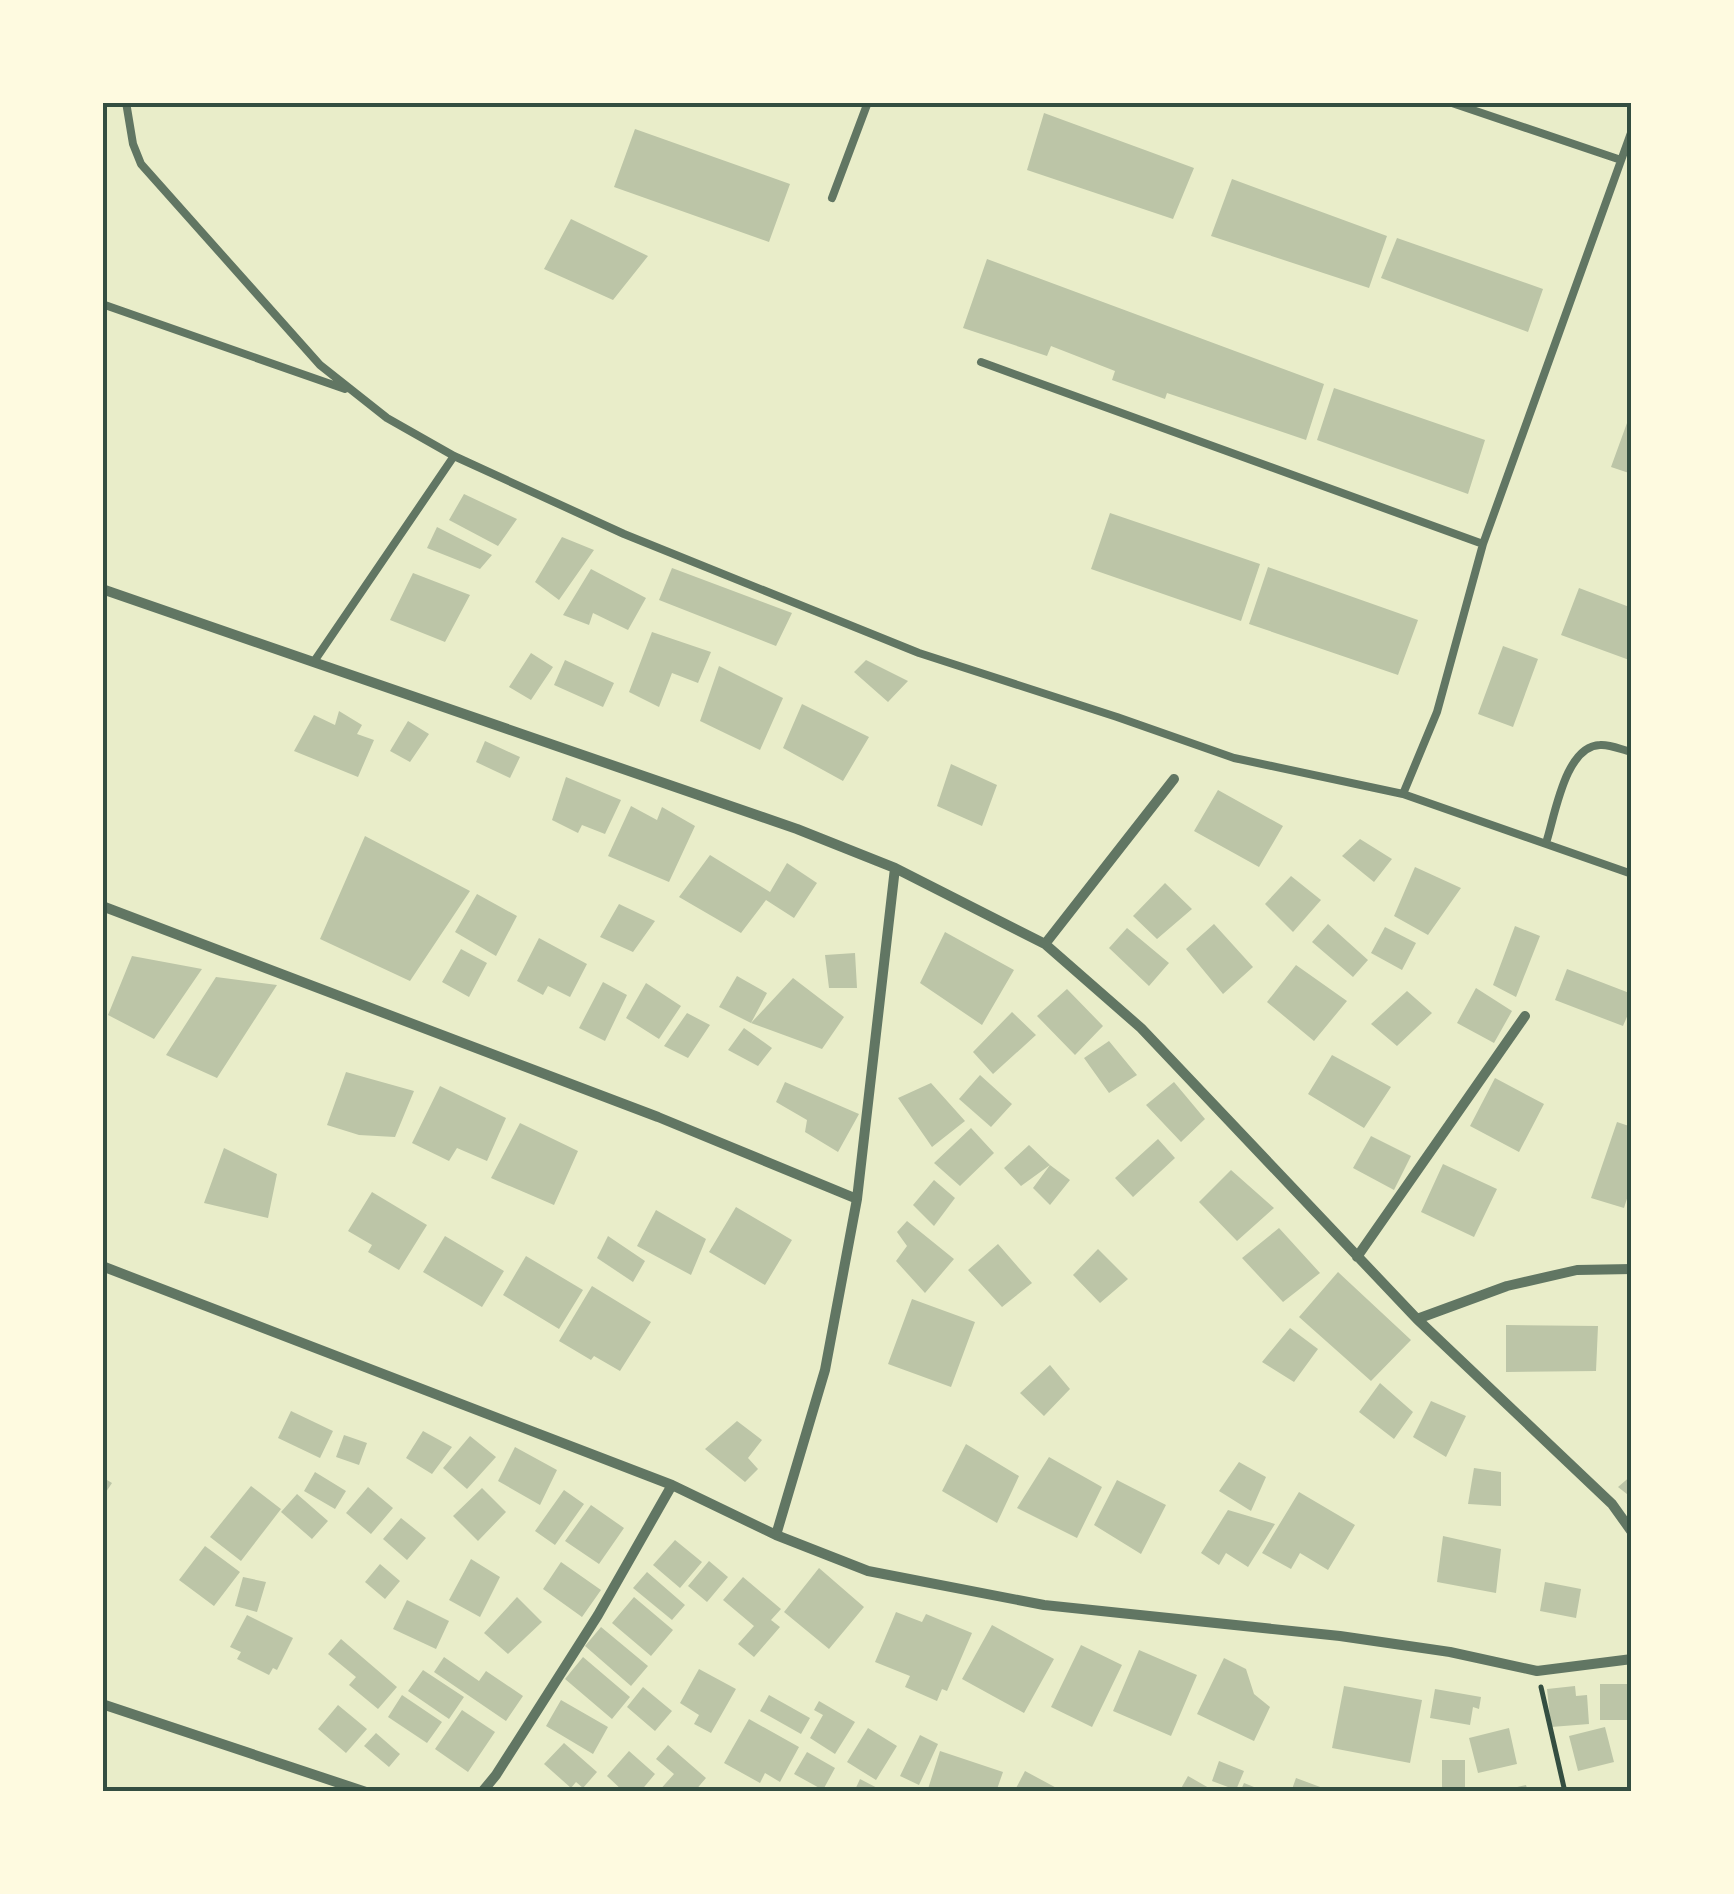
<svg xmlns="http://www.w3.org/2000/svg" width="1734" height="1894" font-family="'IBM Plex Serif',serif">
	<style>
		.building { fill: #bcc5a7 }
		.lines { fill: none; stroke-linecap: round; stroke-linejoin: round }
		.path { stroke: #344e41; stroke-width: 5 }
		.service { stroke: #617663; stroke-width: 8 }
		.minor { stroke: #617663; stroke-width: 10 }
		.neatline { fill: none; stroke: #344e41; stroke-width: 4 }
	</style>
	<rect width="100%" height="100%" fill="#e9edc9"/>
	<!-- building -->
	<path class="building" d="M1044 113 1194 168 1173 219 1027 170Z
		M635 129 790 184 769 242 614 187Z
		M1232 179 1387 236 1369 288 1211 236Z
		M571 219 648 256 613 300 544 269Z
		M1397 238 1543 289 1528 332 1381 278Z
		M987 259 1324 384 1306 440 1167 393 1165 399 1112 380 1115 371 1051 346 1047 356 963 328Z
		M1334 388 1485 440 1468 494 1317 440Z
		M1631 412H1632V474L1611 467Z
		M464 494 517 519 498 546 449 520Z
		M1110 513 1260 564 1241 621 1091 569Z
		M437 527 492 555 480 569 427 548Z
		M562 537 594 550 559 600 535 582Z
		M1268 567 1418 620 1398 675 1249 624Z
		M672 568 792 613 776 646 659 600Z
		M591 569 646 598 628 630 593 613 589 625 563 615Z
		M413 573 470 595 445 642 390 620Z
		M1579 588 1632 608V661L1561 635Z
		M652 632 711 652 698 683 672 673 659 707 629 692Z
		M1503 646 1538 659 1513 727 1478 714Z
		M531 653 553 667 531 700 509 687Z
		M565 660 614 683 603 707 554 685Z
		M866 660 908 681 888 702 854 672Z
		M719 666 783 698 760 750 700 721Z
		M802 704 869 737 843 781 783 748Z
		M339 711 362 725 357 734 374 740 358 777 294 751 314 715 335 725Z
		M408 721 429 734 410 762 390 751Z
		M485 741 520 757 510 778 476 762Z
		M951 764 997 785 982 826 937 806Z
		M566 777 621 800 605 834 582 825 578 833 552 820Z
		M1218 790 1283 826 1259 867 1194 831Z
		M631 806 657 820 662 807 695 826 669 882 608 856Z
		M365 836 470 891 410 981 320 939Z
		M1360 839 1392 859 1374 882 1342 856Z
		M710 855 770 892 787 863 817 883 794 918 766 900 741 933 679 897Z
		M1415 867 1461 888 1428 935 1394 916Z
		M1291 876 1321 900 1293 932 1265 904Z
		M1165 883 1192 909 1157 939 1133 916Z
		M477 894 517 916 496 956 455 932Z
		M619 904 655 921 633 952 600 937Z
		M1214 924 1253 967 1223 994 1186 949Z
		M1328 924 1368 960 1353 977 1312 942Z
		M1515 926 1540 936 1516 997 1493 985Z
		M1385 927 1416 943 1402 970 1371 953Z
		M1127 928 1169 963 1149 986 1109 948Z
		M945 932 1014 970 982 1025 920 983Z
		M539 938 587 964 570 997 548 986 543 995 517 981Z
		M461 949 487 963 469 997 442 982Z
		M855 953 857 988H829L825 955Z
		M132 956 202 969 154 1039 108 1015Z
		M1296 965 1347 1001 1314 1041 1267 1002Z
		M1567 969 1632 994V1005L1623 1026 1555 1000Z
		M737 976 767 993 751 1023 719 1007Z
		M216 977 277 985 217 1078 166 1055Z
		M793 978 844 1017 822 1049 751 1023Z
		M603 982 627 995 605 1041 579 1028Z
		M646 983 681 1006 659 1039 626 1018Z
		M1476 988 1512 1011 1494 1043 1457 1023Z
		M1067 989 1103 1026 1075 1055 1037 1016Z
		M1407 991 1432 1013 1397 1046 1371 1024Z
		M1012 1012 1036 1035 993 1074 973 1052Z
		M687 1013 710 1025 688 1058 664 1046Z
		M744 1028 772 1048 758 1066 728 1050Z
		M1109 1041 1137 1075 1109 1093 1084 1058Z
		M1332 1055 1391 1087 1364 1128 1308 1094Z
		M346 1072 414 1091 395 1137 359 1135 327 1125Z
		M980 1075 1012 1104 991 1127 959 1099Z
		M1495 1078 1544 1104 1519 1152 1470 1126Z
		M785 1082 859 1114 838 1152 805 1132 807 1120 776 1102Z
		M1174 1082 1205 1119 1181 1142 1146 1105Z
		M931 1083 965 1121 932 1147 898 1098Z
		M440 1086 506 1118 487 1161 457 1148 449 1161 412 1143Z
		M1617 1122 1632 1127V1183L1624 1208 1591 1198Z
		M520 1123 578 1151 554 1205 491 1178Z
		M971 1128 994 1153 960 1186 934 1163Z
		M1371 1136 1411 1156 1394 1190 1353 1168Z
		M1158 1139 1175 1158 1133 1197 1115 1178Z
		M1029 1145 1050 1165 1021 1186 1004 1168Z
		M224 1148 277 1174 268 1218 204 1203Z
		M1443 1164 1497 1189 1474 1237 1421 1212Z
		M1050 1165 1070 1180 1050 1205 1033 1188Z
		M1231 1170 1274 1208 1237 1241 1199 1202Z
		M934 1180 955 1198 934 1226 913 1205Z
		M372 1192 427 1225 399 1270 368 1252 372 1245 348 1231Z
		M736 1207 792 1240 765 1285 709 1252Z
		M656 1210 706 1239 691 1275 637 1246Z
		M907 1221 954 1259 925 1293 896 1261 907 1246 897 1232Z
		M1279 1228 1320 1273 1283 1302 1242 1258Z
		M445 1236 504 1271 482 1307 423 1272Z
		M608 1236 645 1261 633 1282 597 1258Z
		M998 1244 1032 1283 1002 1307 968 1270Z
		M1098 1249 1128 1279 1100 1303 1073 1275Z
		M526 1256 583 1290 559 1329 503 1295Z
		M1338 1272 1411 1340 1371 1381 1299 1317Z
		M592 1286 651 1322 620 1371 594 1356 591 1360 559 1341Z
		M912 1299 975 1322 951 1387 888 1364Z
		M1506 1325 1598 1326 1596 1371 1506 1372Z
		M1290 1328 1318 1349 1294 1382 1262 1362Z
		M1050 1365 1070 1389 1044 1416 1020 1393Z
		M1380 1383 1413 1412 1394 1439 1359 1412Z
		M1431 1401 1466 1416 1446 1457 1413 1437Z
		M291 1411 333 1431 320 1458 278 1438Z
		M737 1421 762 1440 748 1458 758 1469 745 1482 705 1449Z
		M423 1431 452 1447 432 1474 406 1458Z
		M344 1435 367 1443 359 1465 336 1457Z
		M470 1436 496 1457 467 1489 443 1468Z
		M966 1444 1019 1476 997 1523 942 1491Z
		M515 1447 557 1470 540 1505 498 1481Z
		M1049 1457 1102 1487 1077 1538 1017 1508Z
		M1239 1462 1266 1477 1251 1511 1219 1491Z
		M1474 1468 1501 1472V1506L1468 1504Z
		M315 1472 346 1491 335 1509 304 1491Z
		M1632 1475V1498L1618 1487Z
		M102 1477 112 1483 102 1498Z
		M1117 1480 1166 1505 1141 1554 1094 1525Z
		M251 1486 281 1509 241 1561 210 1537Z
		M368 1487 393 1508 371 1534 346 1513Z
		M482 1488 506 1512 478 1541 453 1516Z
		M564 1490 584 1504 555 1545 535 1531Z
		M1299 1492 1355 1525 1328 1570 1300 1553 1291 1569 1262 1553Z
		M297 1494 328 1521 312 1539 281 1512Z
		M591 1505 624 1528 599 1564 565 1541Z
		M1228 1510 1275 1524 1248 1567 1226 1553 1219 1565 1201 1553Z
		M401 1518 426 1538 407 1560 383 1539Z
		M1443 1536 1501 1549 1496 1593 1437 1582Z
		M675 1540 702 1562 680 1588 653 1565Z
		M205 1546 240 1572 214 1606 179 1580Z
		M471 1559 500 1577 480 1617 449 1600Z
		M709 1561 728 1577 707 1602 688 1586Z
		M561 1562 601 1590 582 1617 543 1589Z
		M380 1564 400 1581 385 1599 365 1582Z
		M819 1568 864 1607 829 1649 784 1612Z
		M647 1572 685 1605 672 1620 633 1588Z
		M243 1577 266 1582 257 1612 235 1606Z
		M743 1577 781 1609 771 1620 780 1627 754 1657 738 1644 754 1626 723 1600Z
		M1545 1582 1581 1589 1576 1618 1540 1611Z
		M517 1597 542 1622 508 1654 484 1633Z
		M634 1597 673 1630 651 1656 612 1623Z
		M407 1600 449 1621 436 1649 393 1629Z
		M896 1612 922 1622 926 1614 972 1633 947 1691 942 1689 937 1701 905 1687 910 1676 875 1662Z
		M247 1615 293 1638 277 1670 273 1668 269 1675 237 1659 241 1652 230 1647Z
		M992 1625 1054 1659 1024 1713 962 1679Z
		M601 1627 648 1666 631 1686 585 1646Z
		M341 1639 397 1687 378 1709 349 1685 356 1677 328 1654Z
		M1081 1645 1122 1665 1092 1727 1051 1707Z
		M1139 1650 1197 1675 1171 1736 1113 1711Z
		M444 1657 479 1681 486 1671 523 1696 506 1721 434 1672Z
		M583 1657 630 1697 612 1719 565 1679Z
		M1224 1658 1246 1669 1254 1694 1270 1707 1254 1741 1197 1714Z
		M699 1669 736 1689 711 1733 694 1724 699 1715 680 1703Z
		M423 1670 464 1697 449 1719 408 1691Z
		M1600 1684H1632V1720H1600Z
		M1344 1686 1422 1700 1410 1763 1332 1748Z
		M1575 1686 1576 1696 1587 1695 1589 1724 1551 1727 1547 1689Z
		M643 1687 672 1711 655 1731 627 1707Z
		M1435 1689 1481 1697 1479 1709 1473 1707 1470 1725 1430 1718Z
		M402 1695 442 1722 427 1743 388 1717Z
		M769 1695 810 1718 801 1734 760 1711Z
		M561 1700 608 1727 593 1754 546 1726Z
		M819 1701 855 1722 835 1754 810 1738 823 1715 814 1710Z
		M338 1705 367 1729 346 1753 318 1729Z
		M462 1710 495 1732 468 1772 435 1749Z
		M749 1719 799 1747 780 1782 765 1773 760 1783 724 1763Z
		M1605 1727 1614 1762 1578 1771 1569 1736Z
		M868 1728 897 1746 876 1780 847 1762Z
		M1509 1728 1517 1764 1478 1773 1469 1738Z
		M376 1733 400 1754 389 1767 364 1746Z
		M920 1735 938 1744 919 1785 900 1776Z
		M564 1743 597 1772 583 1788 576 1782 571 1788 544 1764Z
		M668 1745 706 1778 694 1792H658L674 1774 656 1759Z
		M629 1751 655 1774 640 1792H624L607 1776Z
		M940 1751 1003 1772 996 1792H927Z
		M807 1752 835 1768 823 1790 794 1774Z
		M1442 1760H1465V1792H1442Z
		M1219 1761 1244 1771 1236 1790 1212 1781Z
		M1025 1771 1064 1792H1014Z
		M1188 1776 1216 1792H1179Z
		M1296 1778 1331 1791 1330 1792H1291Z
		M860 1779 885 1792H854Z
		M1244 1783 1264 1791V1792H1240Z
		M1526 1785 1528 1792H1504V1790Z"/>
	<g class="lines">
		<!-- path -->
		<path class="path" d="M1541 1687 1565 1792"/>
		<!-- service -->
		<path class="service" d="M126 102 133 144 141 164 320 365 387 418 454 456 624 534 919 653 1117 717 1234 758 1403 794 1632 874
			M1449 102 1621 160
			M832 198 868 102
			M102 304 345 389
			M981 362 1483 544
			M315 660 454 456
			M1403 794 1437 712 1483 544 1632 130
			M1546 843C1555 816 1565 746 1600 745 1610 744 1622 750 1632 752"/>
		<!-- minor -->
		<path class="minor" d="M102 589 797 829 895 868 1045 944 1141 1028 1417 1319 1507 1286 1577 1270 1632 1269
			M102 906 658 1117 857 1199 825 1370 776 1535
			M1045 944 1174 779
			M857 1199 895 868
			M1357 1257 1525 1016
			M102 1266 672 1485 776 1535 868 1571 1044 1605 1340 1636 1450 1652 1537 1671 1632 1659
			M1417 1319 1612 1504 1632 1532
			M102 1704 366 1792
			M482 1792 496 1775 598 1615 672 1485"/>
	</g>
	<!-- border -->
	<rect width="1734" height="1894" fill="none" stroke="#fefae0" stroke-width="210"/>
	<rect x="105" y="105" width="1524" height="1684" class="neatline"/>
</svg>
